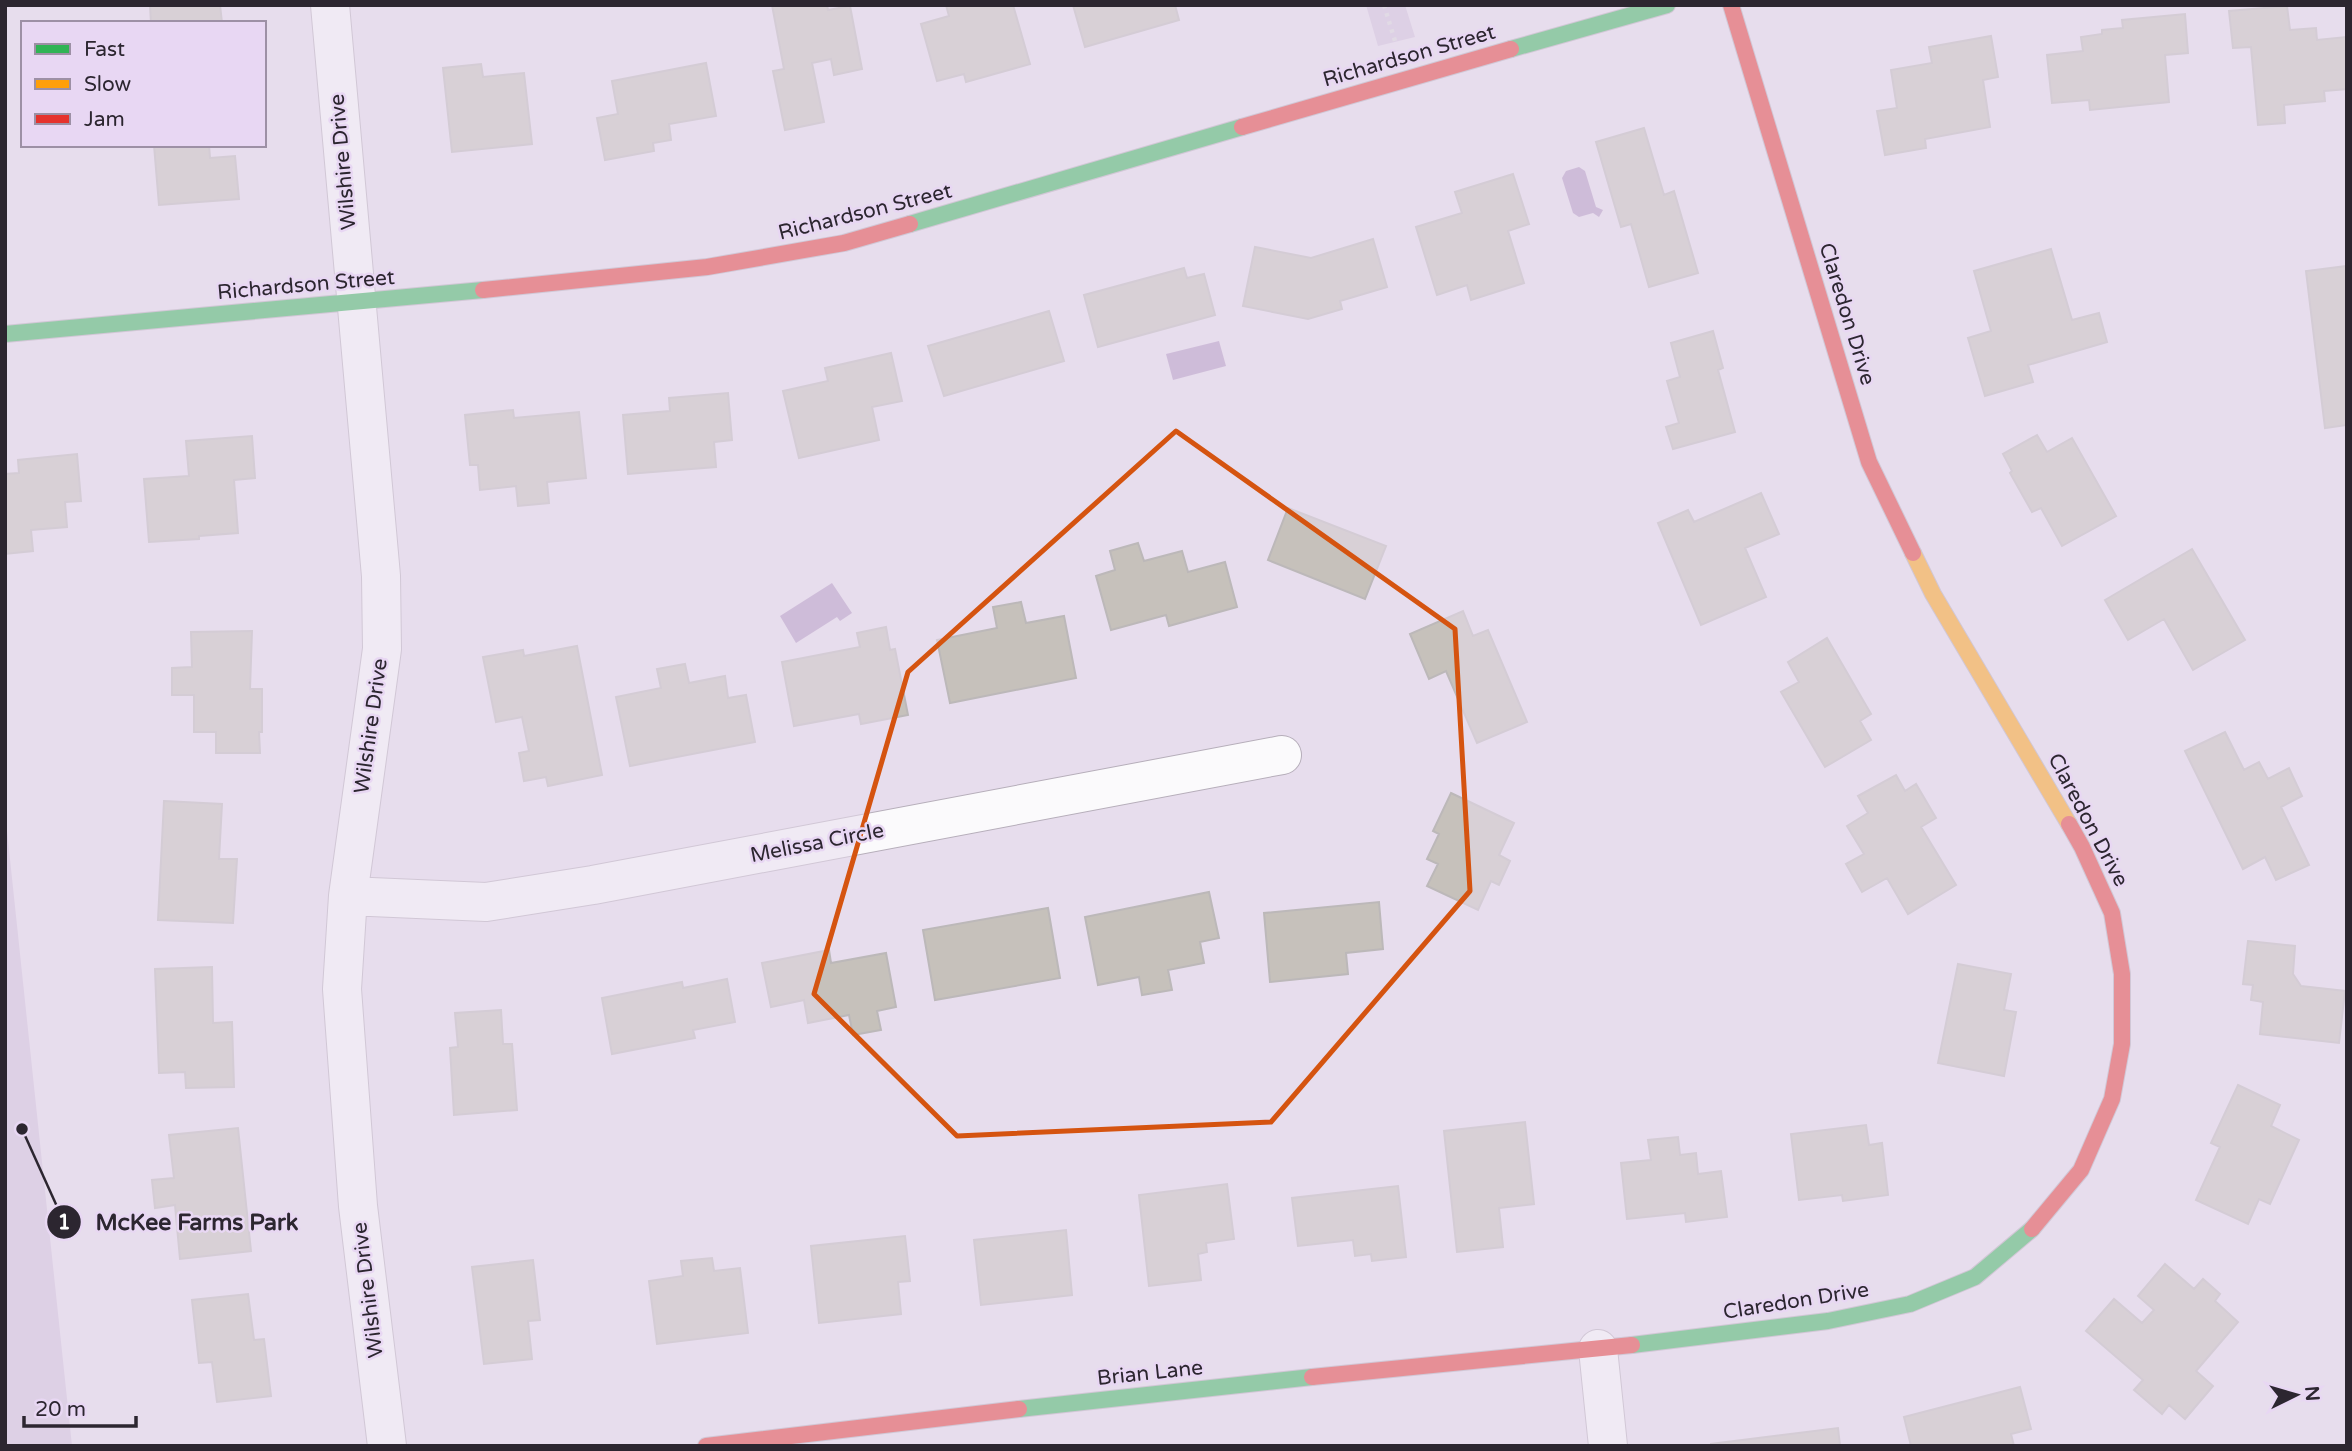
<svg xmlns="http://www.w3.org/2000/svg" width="2352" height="1451" font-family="'Varela Round',sans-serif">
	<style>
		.green { fill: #d0c1db }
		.water { fill: #b096c1 }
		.building { fill: #c6c1bb; stroke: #bcb8b9; stroke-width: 2 }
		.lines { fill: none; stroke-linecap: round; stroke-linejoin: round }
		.street-casing { stroke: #b6aeba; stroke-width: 40 }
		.fast-casing { stroke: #b6aeba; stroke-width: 18 }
		.slow-casing { stroke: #b6aeba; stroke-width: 18 }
		.jam-casing { stroke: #b6aeba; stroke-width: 18 }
		.path { stroke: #d9d7db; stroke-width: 4.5; stroke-dasharray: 3.5 5; stroke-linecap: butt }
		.street { stroke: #fbfafc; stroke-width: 38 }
		.fast { stroke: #30b455; stroke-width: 16 }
		.slow { stroke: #ff9f0a; stroke-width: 16 }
		.jam { stroke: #e5322d; stroke-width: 16 }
		.marked { fill: none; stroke: #d55410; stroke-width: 5; stroke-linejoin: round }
		.labels { text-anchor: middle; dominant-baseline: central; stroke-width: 5; stroke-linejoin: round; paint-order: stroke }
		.street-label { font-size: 21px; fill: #2c2630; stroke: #e8d7f3 }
		.leader { fill: none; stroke: #2c2630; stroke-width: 2.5 }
		.callout-dot { fill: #2c2630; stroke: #e8d7f3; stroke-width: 2.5 }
		.mark-label { font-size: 21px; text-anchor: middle; font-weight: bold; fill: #fff }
		.callout-label { font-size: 23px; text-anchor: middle; font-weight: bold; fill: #2c2630; stroke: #e8d7f3; stroke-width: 5; stroke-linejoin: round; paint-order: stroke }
	</style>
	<rect width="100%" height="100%" fill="#e7dded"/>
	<!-- green -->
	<path class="green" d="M1366 5H1405L1415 37 1378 46Z
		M5 812 72 1446H5Z"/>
	<!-- water -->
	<path class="water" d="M1579 167 1585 171 1596 207 1603 210 1599 217 1593 213 1579 217 1573 213 1562 178 1566 171Z
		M1219 341 1226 366 1173 380 1166 354Z
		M832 583 852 613 840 621 837 617 796 643 780 616Z"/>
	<!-- building -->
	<path class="building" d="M150 5H220L222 23H151Z
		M772 5H827L828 10 850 6 862 69 834 75 831 59 812 63 824 122 785 130 773 71 784 69Z
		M946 5H1013L1030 64 966 82 964 74 937 81 921 24 949 16Z
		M1073 5H1175L1179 20 1085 47Z
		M2287 6 2290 30 2316 28 2317 40 2346 37 2347 89 2324 91 2325 101 2284 105 2285 123 2258 125 2251 47 2233 48 2229 11Z
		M2185 14 2188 53 2165 55 2169 102 2090 110 2089 100 2052 103 2047 55 2083 51 2081 37 2102 34V30L2123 28 2122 20Z
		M1991 36 1998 77 1983 80 1990 127 1925 139 1926 148 1885 155 1877 111 1897 108 1891 70 1932 63 1929 47Z
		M706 63 716 116 669 124 671 140 653 143 654 151 605 160 597 118 618 114 612 81Z
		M481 64 483 77 524 73 532 144 452 152 443 68Z
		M1644 128 1664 195 1674 191 1698 273 1649 287 1631 224 1621 227 1596 142Z
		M154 145H209L210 158 235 156 239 199 159 205Z
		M1513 174 1529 224 1508 231 1524 283 1471 300 1467 285 1437 295 1416 227 1462 213 1455 192Z
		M1373 239 1387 287 1340 301 1342 309 1308 319 1243 306 1255 247 1311 258Z
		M2051 249 2072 320 2099 313 2107 342 2028 365 2033 382 1985 396 1968 338 1991 331 1974 271Z
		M2347 266V425L2325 428 2306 271Z
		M1184 268 1187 278 1204 274 1215 315 1098 347 1084 295Z
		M1049 311 1064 361 944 396 928 346Z
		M1713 331 1723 368 1718 370 1735 432 1673 449 1666 427 1679 423 1667 381 1680 377 1671 343Z
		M891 353 902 401 872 407 879 440 799 458 783 391 828 381 825 368Z
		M728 393 732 440 714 442 716 467 628 474 623 415 670 411 669 398Z
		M513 410 514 418 579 412 586 478 547 482 549 503 518 506 516 486 480 490 478 465H470L465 415Z
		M2037 435 2047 452 2072 438 2116 516 2062 546 2041 508 2032 512 2010 473 2012 471 2003 454Z
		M252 436 255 478 234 480 238 533 199 536V539L149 542 144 479 189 476 186 441Z
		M77 454 81 501 65 502 67 527 31 530 33 551 5 554V474L19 473 18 460Z
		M1761 493 1779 534 1745 548 1766 597 1701 625 1658 523 1688 510 1694 522Z
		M1288 508 1386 546 1365 599 1268 560Z
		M1138 543 1144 561 1182 551 1188 572 1225 562 1237 607 1169 626 1166 615 1111 630 1096 576 1115 570 1110 551Z
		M2192 549 2245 640 2193 670 2164 619 2128 640 2105 600Z
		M1021 602 1026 623 1064 616 1076 678 950 703 937 640 997 628 993 607Z
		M1463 611 1473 636 1488 630 1527 722 1477 743 1446 671 1429 679 1410 634Z
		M886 627 890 650 895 649 908 715 861 724 859 714 794 726 782 662 860 647 857 633Z
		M252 631 250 689H262V732H259L260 753H216V732H194V695H172V668L192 667 191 632Z
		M1827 638 1871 714 1860 721 1871 740 1825 767 1781 692 1799 682 1788 662Z
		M577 646 602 775 548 786 546 777 524 781 519 753 529 751 522 717 496 722 483 657 523 650 524 656Z
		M685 664 689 683 725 676 728 698 746 695 755 742 630 766 616 697 661 688 657 669Z
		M2225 732 2244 770 2259 762 2268 779 2289 768 2302 796 2281 807 2309 865 2276 880 2265 857 2243 869 2185 751Z
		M1896 775 1905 791 1916 784 1936 818 1921 827 1956 885 1908 914 1887 878 1862 892 1846 864 1864 854 1847 826 1868 813 1858 796Z
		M1451 793 1514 823 1499 855 1510 861 1499 885 1491 881 1478 910 1427 886 1438 864 1427 859 1439 834 1433 831Z
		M164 801 222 804 219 859H237L233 923 158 920Z
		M1209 892 1219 938 1200 942 1204 963 1168 970 1172 990 1142 995 1139 977 1098 985 1085 917Z
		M1379 902 1383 949 1346 953 1348 974 1270 982 1264 913Z
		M1048 908 1060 978 935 1000 923 930Z
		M2248 941 2295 946 2293 974 2301 986 2345 991 2339 1043 2260 1034 2263 1002 2251 1000 2253 985 2243 984Z
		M829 950 831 963 886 953 896 1007 877 1011 881 1030 853 1035 849 1015 808 1023 804 1000 771 1007 762 963Z
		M1958 964 2011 974 2004 1010 2016 1012 2004 1076 1938 1063Z
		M212 967 213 1023 232 1022 234 1087 186 1088 185 1072 159 1073 155 969Z
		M727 979 735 1022 693 1030 695 1038 612 1054 602 998 682 982 683 988Z
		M501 1010 503 1044H512L517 1110 454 1115 450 1048 458 1047 455 1013Z
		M2238 1085 2280 1105 2271 1126 2299 1140 2270 1204 2259 1199 2248 1224 2196 1200 2220 1147 2211 1143Z
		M1525 1122 1534 1204 1499 1208 1503 1247 1457 1252 1444 1131Z
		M1866 1125 1869 1145 1882 1143 1888 1195 1843 1201 1842 1195 1799 1200 1791 1134Z
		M238 1128 251 1251 180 1259 175 1205 155 1208 152 1180 174 1178 169 1135Z
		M1678 1137 1680 1155 1696 1153 1698 1174 1721 1171 1727 1217 1686 1222 1685 1213 1627 1219 1621 1163 1651 1160 1648 1140Z
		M1227 1184 1234 1239 1206 1243 1207 1252 1198 1254 1201 1280 1149 1286 1139 1195Z
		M1398 1186 1406 1257 1372 1261 1371 1254 1355 1256 1353 1240 1298 1246 1292 1198Z
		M1066 1230 1072 1295 981 1305 974 1240Z
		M905 1236 910 1281 898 1282 901 1314 819 1323 811 1246Z
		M712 1258 714 1271 740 1268 748 1333 657 1344 649 1281 683 1276 681 1261Z
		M533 1260 540 1320 528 1321 532 1359 484 1364 472 1267Z
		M2165 1264 2194 1289 2203 1279 2220 1294 2215 1301 2238 1322 2196 1371 2213 1386 2185 1419 2169 1405 2162 1414 2134 1390 2143 1380 2086 1331 2114 1299 2142 1323 2154 1310 2138 1296Z
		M248 1294 254 1340 264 1339 271 1396 217 1402 212 1362 199 1363 192 1300Z
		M2020 1387 2031 1429 2011 1434 2014 1446H1911L1904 1417Z
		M1838 1428 1840 1446H1711V1444Z"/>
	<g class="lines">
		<defs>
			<path id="street" d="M330 5 381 576 382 649 348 896 342 989 358 1206 387 1446
				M348 896 486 902 593 885 1282 755
				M1598 1349 1608 1446"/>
			<path id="fast" d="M1511 49 1667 5
				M910 224 1242 127
				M5 334 483 290
				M1632 1345 1828 1321 1910 1304 1975 1277 2032 1229
				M1019 1409 1312 1377"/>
			<path id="slow" d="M1913 553 1933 594 2069 824"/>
			<path id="jam" d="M1731 5 1869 462 1913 553
				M1242 127 1511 49
				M483 290 707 267 844 243 910 224
				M2032 1229 2081 1170 2112 1099 2122 1044V974L2112 913 2082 847 2069 824
				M1312 1377 1632 1345
				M706 1446 1019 1409"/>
		</defs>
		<!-- street casing -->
		<use href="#street" class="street-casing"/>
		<!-- fast casing -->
		<use href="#fast" class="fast-casing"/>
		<!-- slow casing -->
		<use href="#slow" class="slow-casing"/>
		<!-- jam casing -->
		<use href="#jam" class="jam-casing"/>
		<!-- path -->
		<path class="path" d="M1384 5 1395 41"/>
		<!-- street -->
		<use href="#street" class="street"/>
		<!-- fast -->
		<use href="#fast" class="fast"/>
		<!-- slow -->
		<use href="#slow" class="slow"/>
		<!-- jam -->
		<use href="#jam" class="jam"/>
	</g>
	<!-- marked area -->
	<path d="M0 0H2352V1451H0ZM1176 431 1455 629 1470 891 1271 1122 957 1136 814 994 908 672Z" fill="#e7dded" fill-opacity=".55" fill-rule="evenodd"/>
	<path class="marked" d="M1176 431 1455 629 1470 891 1271 1122 957 1136 814 994 908 672Z"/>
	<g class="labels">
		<!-- street labels -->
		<g class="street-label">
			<text transform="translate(1409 56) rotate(-16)">Richardson Street</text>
			<text transform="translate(343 162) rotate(-95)">Wilshire Drive</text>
			<text transform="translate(865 212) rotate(-14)">Richardson Street</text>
			<text transform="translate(306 285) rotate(-5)">Richardson Street</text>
			<text transform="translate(1847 314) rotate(73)">Claredon Drive</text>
			<text transform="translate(371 726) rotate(-82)">Wilshire Drive</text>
			<text transform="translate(2088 820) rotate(62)">Claredon Drive</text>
			<text transform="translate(817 843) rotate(-11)">Melissa Circle</text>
			<text transform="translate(368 1290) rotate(-97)">Wilshire Drive</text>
			<text transform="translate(1796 1301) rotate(-9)">Claredon Drive</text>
			<text transform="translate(1150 1373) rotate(-6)">Brian Lane</text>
		</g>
	</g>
	<!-- callouts -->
	<path class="leader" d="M22 1129L64 1222"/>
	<g class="callout-dot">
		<circle cx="22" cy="1129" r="7"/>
		<circle cx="64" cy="1222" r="18"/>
	</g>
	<g class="mark-label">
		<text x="64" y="1229">1</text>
	</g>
	<g class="callout-label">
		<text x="197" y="1230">McKee Farms Park</text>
	</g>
	<!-- border -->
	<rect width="2352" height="1451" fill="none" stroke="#2c2630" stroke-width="14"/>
	<!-- legend -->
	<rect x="21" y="21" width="245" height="126" fill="#e8d7f3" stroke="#9d90a5" stroke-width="2"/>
	<rect x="35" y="44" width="35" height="10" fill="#30b455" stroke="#9d90a5" stroke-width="2"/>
	<text x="84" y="56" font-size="21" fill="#2c2630">Fast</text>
	<rect x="35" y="79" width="35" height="10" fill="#ff9f0a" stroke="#9d90a5" stroke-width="2"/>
	<text x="84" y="91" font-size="21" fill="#2c2630">Slow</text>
	<rect x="35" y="114" width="35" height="10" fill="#e5322d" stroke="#9d90a5" stroke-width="2"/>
	<text x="84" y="126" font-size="21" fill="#2c2630">Jam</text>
	<!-- north arrow -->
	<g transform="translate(2296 1395) rotate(85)" stroke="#e8d7f3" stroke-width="5" paint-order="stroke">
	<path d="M0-5L12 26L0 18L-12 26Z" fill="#2c2630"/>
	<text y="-10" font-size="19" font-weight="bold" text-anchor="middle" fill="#2c2630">N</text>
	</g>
	<!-- scale -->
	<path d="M24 1416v10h112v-10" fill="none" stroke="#2c2630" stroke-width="3.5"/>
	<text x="35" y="1416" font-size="21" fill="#2c2630" stroke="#e8d7f3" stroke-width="5" paint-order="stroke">20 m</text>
</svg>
